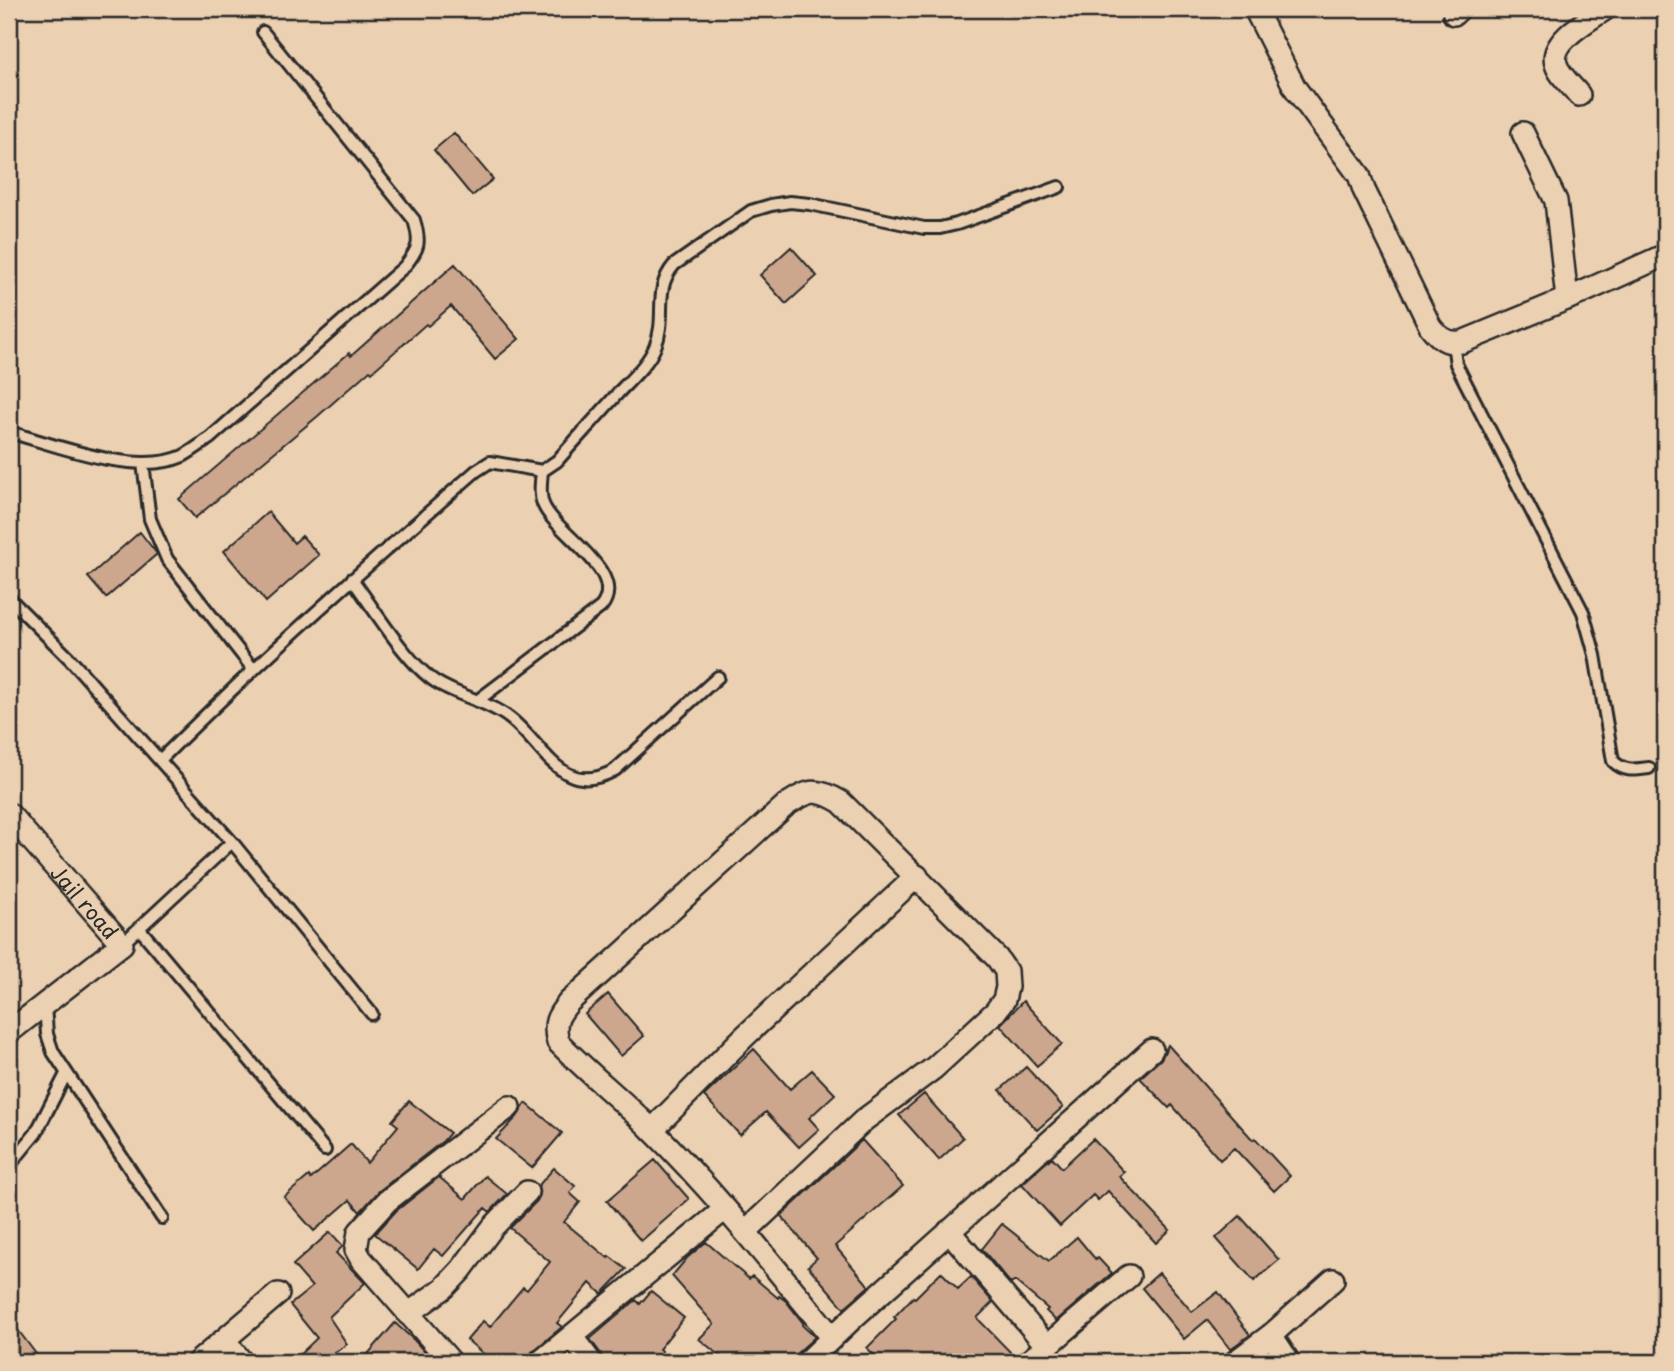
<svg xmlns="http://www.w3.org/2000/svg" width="1674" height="1371" font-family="'Playpen Sans',sans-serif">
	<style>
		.building { fill: #cda78d; stroke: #2b2b2b; stroke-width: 2 }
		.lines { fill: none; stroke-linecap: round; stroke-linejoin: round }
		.lane-casing { stroke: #2b2b2b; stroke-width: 16 }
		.street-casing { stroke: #2b2b2b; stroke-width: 26 }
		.lane { stroke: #ebd0b2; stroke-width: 10 }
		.street { stroke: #ebd0b2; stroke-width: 21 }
		.labels { text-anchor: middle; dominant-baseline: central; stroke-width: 7; stroke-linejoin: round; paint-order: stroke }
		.street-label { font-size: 21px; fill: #2b2b2b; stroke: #ebd0b2 }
	</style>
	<rect width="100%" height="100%" fill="#ebd0b2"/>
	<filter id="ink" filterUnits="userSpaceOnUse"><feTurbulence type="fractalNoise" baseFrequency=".0143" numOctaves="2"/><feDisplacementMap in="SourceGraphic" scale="14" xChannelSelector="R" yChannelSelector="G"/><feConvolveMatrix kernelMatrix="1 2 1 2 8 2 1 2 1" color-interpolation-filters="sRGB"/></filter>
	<g filter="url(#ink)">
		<!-- building -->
		<path class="building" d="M454 133 493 179 472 196 434 150Z
			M791 247 817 276 786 304 760 275Z
			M455 264 519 339 495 359 451 306 428 326 426 324 372 372 370 370 318 416 195 518 179 499 349 353 351 356Z
			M268 512 294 543 302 536 319 555 266 602 224 551Z
			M140 532 157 554 106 598 88 577Z
			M608 994 644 1036 621 1056 585 1014Z
			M1023 1001 1062 1044 1037 1066 1000 1025Z
			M1168 1045 1253 1140 1255 1138 1290 1176 1274 1191 1234 1148 1220 1160 1172 1105 1169 1108 1140 1078 1161 1059Z
			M754 1049 790 1089 812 1070 835 1094 809 1118 819 1129 799 1147 766 1112 740 1135 704 1096Z
			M1026 1067 1063 1107 1037 1130 1000 1090Z
			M924 1094 963 1138 939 1160 899 1115Z
			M409 1101 450 1133 443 1141 379 1191 360 1212 350 1200 314 1231 284 1197 309 1176 311 1179 351 1144 367 1163 398 1126 392 1121Z
			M526 1103 562 1133 532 1168 496 1139 517 1117Z
			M1093 1139 1124 1172 1119 1176 1170 1230 1156 1243 1108 1191 1098 1200 1093 1195 1060 1226 1022 1184 1052 1157 1062 1168Z
			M862 1140 903 1186 835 1246 869 1286 844 1308 808 1266 817 1258 781 1216Z
			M655 1160 689 1199 641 1241 607 1201Z
			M554 1168 575 1186 570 1193 580 1202 564 1222 608 1258 609 1256 626 1269 602 1294 590 1283 557 1323 562 1327 532 1352 527 1362H493L467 1340 483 1321 490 1327 523 1287 527 1290 550 1262 510 1228 537 1201 540 1195 538 1186Z
			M485 1176 507 1194 490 1212 485 1208 443 1256 434 1249 418 1269 375 1234 396 1211 439 1177 465 1199Z
			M1240 1216 1279 1260 1254 1281 1216 1238Z
			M1002 1224 1049 1261 1077 1237 1096 1260 1098 1258 1112 1273 1056 1321 1046 1311 1048 1309 1015 1281 1011 1284 982 1249Z
			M330 1232 343 1246 336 1253 365 1283 329 1317 347 1344 322 1362H292L317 1338 290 1305 312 1287 293 1265Z
			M706 1242 749 1279 752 1276 778 1298 779 1296 786 1301 803 1323 802 1325 815 1337 797 1353 794 1362H728L699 1339 714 1324 672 1276 687 1258Z
			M941 1272 958 1289 971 1277 993 1302 977 1318 1016 1358 1015 1362H881L867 1348 896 1319 894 1317 913 1297 915 1298Z
			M1159 1273 1192 1312 1218 1292 1250 1335 1230 1349 1207 1320 1184 1339 1142 1288Z
			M651 1291 684 1318 659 1349 662 1351 652 1362H604L601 1354 590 1339 636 1300 640 1304Z
			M9 1318 42 1362H9Z
			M395 1323 414 1340 434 1362H361Z"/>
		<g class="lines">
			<defs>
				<path id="lane" d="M1453 343 1456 364 1583 612 1595 655 1613 761C1624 772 1634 770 1649 768
					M9 432C56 445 136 477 183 456 192 451 201 444 210 438L404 267C419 249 421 243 414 220L263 32
					M143 463 150 519 167 559 253 669
					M352 579C373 607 407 664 436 682 458 696 487 701 508 717 544 743 561 800 615 770L718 677
					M9 598 69 658 232 842 122 944
					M477 701 601 607C629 572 555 534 543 504 539 494 541 483 542 471
					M160 760C261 659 368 565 476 471L490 462 542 471 557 461C577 438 598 416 618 393 631 379 648 364 655 347 668 316 652 291 674 265L751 211 771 205 790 202 810 204 924 228H940L957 224 1059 187
					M232 842 372 1014
					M139 928 325 1150
					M45 1005 47 1034 53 1052 162 1218
					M9 1166 36 1133 66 1074"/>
				<g id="street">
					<path d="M1255 9 1295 88 1359 175 1364 190 1430 326C1439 338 1447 344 1462 342L1581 293 1665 255"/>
					<path d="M1454 14 1459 9"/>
					<path d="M1579 95C1572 86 1559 75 1556 64 1549 41 1589 20 1605 9"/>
					<path d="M1523 133 1556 201 1567 299"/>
					<path id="s1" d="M9 814 122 944 9 1032"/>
					<path d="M652 1130 744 1037 917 876"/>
					<path d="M949 1231 1047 1346 1028 1362"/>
					<path d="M745 1232 864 1120 934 1068 995 1012 1004 1000 1007 987 1006 971 997 958 841 802C816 787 809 790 786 805L569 1002C557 1016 553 1024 558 1042 588 1073 622 1100 652 1130 717 1194 774 1267 832 1337"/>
					<path d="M408 1314 444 1288 461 1270 493 1227 527 1192"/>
					<path d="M1271 1335 1289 1362"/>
					<path d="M572 1337 591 1362"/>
					<path d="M224 1340 242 1362"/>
					<path d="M1047 1346 1129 1276"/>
					<path d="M198 1362 278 1294"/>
					<path d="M451 1362 361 1259 356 1250 359 1232 387 1201 509 1107"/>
					<path d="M540 1362 725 1209"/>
					<path d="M807 1362 854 1317 1152 1050"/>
					<path d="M1235 1362 1271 1335 1333 1280"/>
				</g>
			</defs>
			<!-- lane casing -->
			<use href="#lane" class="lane-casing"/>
			<!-- street casing -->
			<use href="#street" class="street-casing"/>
			<!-- lane -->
			<use href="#lane" class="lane"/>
			<!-- street -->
			<use href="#street" class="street"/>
		</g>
	</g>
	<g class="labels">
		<!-- street labels -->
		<g class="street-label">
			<text stroke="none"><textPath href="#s1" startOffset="116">Jail road</textPath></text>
		</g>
	</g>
	<!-- margin -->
	<rect width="1674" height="1371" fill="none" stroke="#ebd0b2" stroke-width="35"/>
	<rect x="18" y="18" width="1639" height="1336" fill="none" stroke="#2b2b2b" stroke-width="2.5" filter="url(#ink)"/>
</svg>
